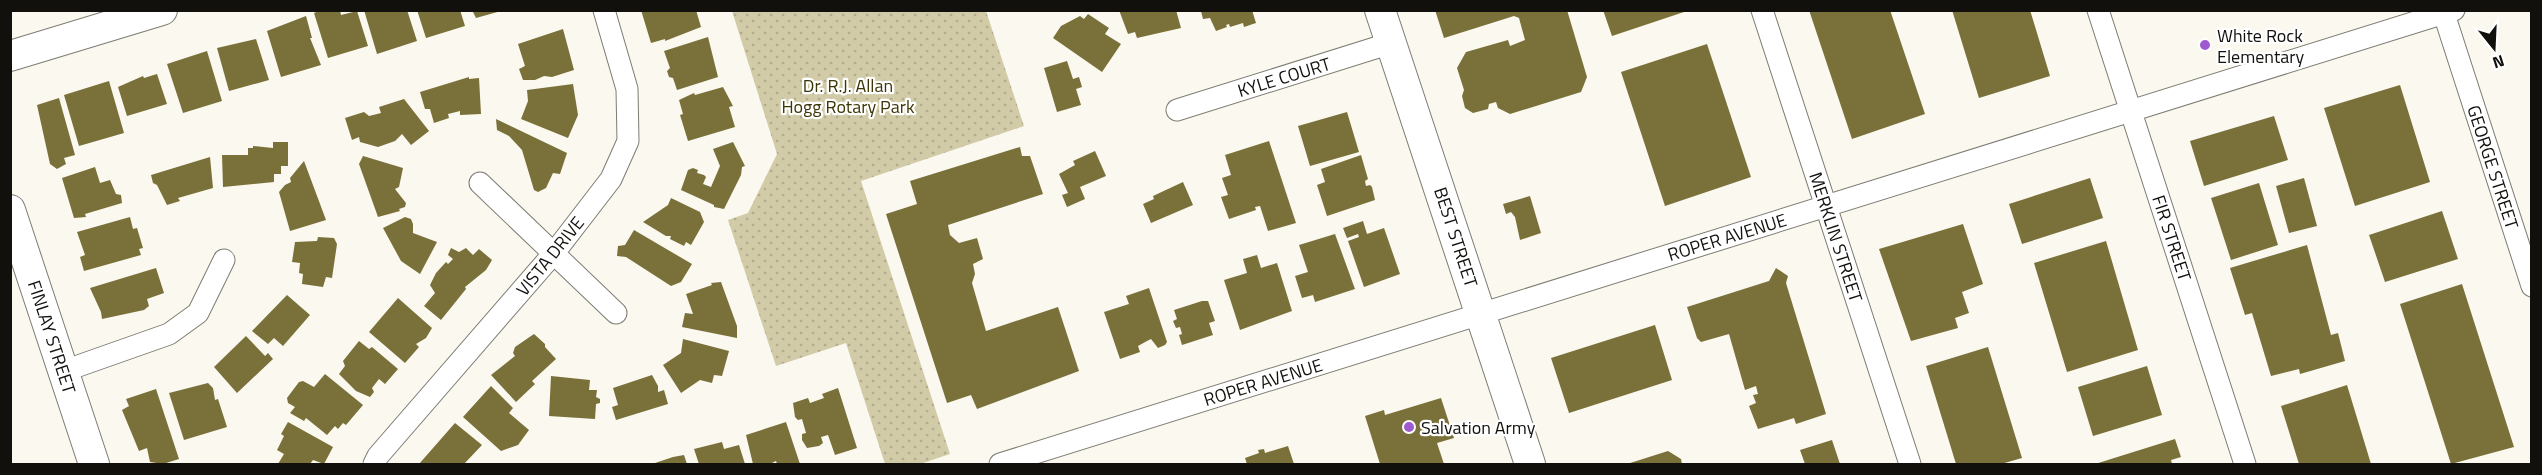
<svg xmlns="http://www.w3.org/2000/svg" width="2542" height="475" font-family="'Titillium Web',sans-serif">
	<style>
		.park { fill: url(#park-dots) }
		.building { fill: #7a7039 }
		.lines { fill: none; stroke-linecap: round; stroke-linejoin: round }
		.street-casing { stroke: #7d7c73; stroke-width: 23 }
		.secondary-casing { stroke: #7d7c73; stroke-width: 32 }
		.street { stroke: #fff; stroke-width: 21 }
		.secondary { stroke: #fff; stroke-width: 30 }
		.poi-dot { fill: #9f5acf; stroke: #fff; stroke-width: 2 }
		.labels { text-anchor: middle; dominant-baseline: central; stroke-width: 4.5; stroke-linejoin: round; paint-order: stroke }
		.poi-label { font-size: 18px; fill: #11100d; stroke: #fff; text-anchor: start }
		.street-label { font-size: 18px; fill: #11100d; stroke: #fff }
		.park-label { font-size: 18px; fill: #3d3505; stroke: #fff }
	</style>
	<defs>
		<pattern id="park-dots" width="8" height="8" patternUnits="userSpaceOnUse" patternTransform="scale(1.5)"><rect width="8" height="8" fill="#d1cba8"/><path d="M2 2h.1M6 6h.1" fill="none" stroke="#b2ad8f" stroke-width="1.8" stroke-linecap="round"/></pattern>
	</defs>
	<rect width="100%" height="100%" fill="#faf8ef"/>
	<!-- park -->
	<path class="park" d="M732 11H986L1024 126 861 181 950 454 920 464H885L846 343 776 366 728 220 748 213 777 154Z"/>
	<!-- building -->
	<path class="building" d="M321 10H340L341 15 357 11 368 46 328 58 314 13Z
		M364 10H407L417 41 377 54Z
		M417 10H460L465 26 426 38Z
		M472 10H501V11L476 18Z
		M641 10H696L701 27 665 41V39L651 43Z
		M1119 10H1176L1181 28 1137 38 1135 32 1128 34Z
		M1204 10H1252L1256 23 1244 27 1243 23 1230 27 1229 24 1226 25 1227 27 1216 31 1210 18 1203 19 1201 11Z
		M1435 10H1567L1587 77 1581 92 1510 114 1498 108 1496 102 1489 104 1488 109 1473 113 1465 108 1462 96 1464 90 1457 68 1466 52 1508 40 1510 46 1525 40 1519 18 1514 16 1444 38Z
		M1603 10H1687V11L1612 36Z
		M1809 10H1890L1925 114 1852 139Z
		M1952 10H2030L2050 76 1979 98Z
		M1088 14 1109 28 1105 34 1121 44 1102 72 1053 38 1061 26 1080 16 1084 19Z
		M306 16 312 38H310L321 65 281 77 267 31Z
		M563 29 574 70 552 77 544 76 535 80H523L519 69 525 66 518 44Z
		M708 37 718 77 677 90 673 78 669 77 667 71 670 68 664 51Z
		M256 39 269 80 229 91 217 48Z
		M1707 44 1751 177 1665 206 1621 72Z
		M207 51 222 101 183 113 167 64Z
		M1067 61 1073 79 1079 77 1082 87 1076 89 1081 105 1057 112 1044 68Z
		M157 74 167 104 127 116 118 87 143 76 144 78Z
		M469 77V79L479 78 481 114 460 115V111L448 114 449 118 434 123 430 109H425L420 92Z
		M109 81 124 133 79 146 64 95Z
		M573 84 578 115 568 138 521 119 528 101 527 90Z
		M2400 85 2430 182 2355 206 2324 108Z
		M723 87 733 106 729 107 735 127 688 141 680 115 683 114 679 100 694 93 695 95Z
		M59 98 75 155 64 158 66 164 57 169 50 164 37 105Z
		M404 99 429 131 411 145 402 134 395 141 378 147 360 142 359 137 352 140 345 118 364 112 369 116 381 113 379 107Z
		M1347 112 1359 152 1310 166 1298 126Z
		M2274 116 2288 160 2204 186 2190 141Z
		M496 119 567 153 560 174 553 173 546 188 538 192 534 190 522 150 509 136 497 130Z
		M1269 141 1296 223 1268 231 1260 206 1255 207 1256 210 1229 219 1221 197 1228 195 1222 178 1231 175 1225 155Z
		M273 142H288V166H281V174H274V182L223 187 222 155H248V148H253V146L273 148Z
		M733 142 745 166 742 167 741 175 724 209 714 207V205L681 190 688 170 693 168 698 170 697 173 704 175 706 177 703 184 711 187 720 166 713 149Z
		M1020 147 1022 156H1030L1043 194 948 225 950 235 959 243 977 238 983 259 973 264 975 274 972 283 986 331 1058 307 1079 371 977 409 971 395 947 403 886 214 917 204 910 181Z
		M1095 151 1106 176 1080 187 1085 199 1067 207 1062 195 1068 193 1059 174 1075 165 1073 161Z
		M1361 155 1368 179 1365 181 1366 186 1370 185 1372 187 1375 200 1327 216 1317 185 1325 182 1321 169Z
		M363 156 403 168 399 187 395 189 406 203 405 207 399 209 400 211 378 217 359 164Z
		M210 157 213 188 178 198 180 201 167 205 157 185 153 183 151 175Z
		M304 161 326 220 290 231 279 192 285 185 291 182 290 178Z
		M95 167 100 183 110 180 116 194 121 195 122 203 85 214 86 217 74 218 62 178Z
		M2090 178 2103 218 2022 244 2009 204Z
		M2304 178 2317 226 2289 233 2276 186Z
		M1183 182 1193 205 1151 223 1143 204 1154 199 1153 196Z
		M2259 183 2278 245 2231 260 2211 198Z
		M1530 196 1541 233 1520 240 1515 217 1511 212 1506 214 1503 204Z
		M671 198 700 212 704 222 691 245 686 242 684 246 670 239 671 236H666L643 222 668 205Z
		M2442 211 2458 259 2385 282 2369 235Z
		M130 217 133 229 137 228 143 248 139 249 141 255 84 271 80 257 85 255 77 232Z
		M405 217 411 219 413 224V233L437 242 420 274 401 261 383 228Z
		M1363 221 1367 234 1384 228 1400 274 1364 287 1348 241 1359 237 1358 234 1347 238 1343 228Z
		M1963 224 1983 284 1962 292 1969 313 1955 318 1958 328 1911 341 1879 249Z
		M634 230 692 264 681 282 671 286 626 257 617 256 618 246 625 245Z
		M1335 234 1355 289 1315 302 1313 295 1302 298 1295 276 1308 272 1299 245Z
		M318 237 334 238 337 244 332 278 326 277 323 287 302 284 303 274 299 273 300 263 292 262 295 242 317 241Z
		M2106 241 2138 350 2067 372 2034 263Z
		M2307 245 2331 335 2338 333 2345 361 2300 374 2299 369 2271 376 2252 313 2245 315 2230 268Z
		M451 248 459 252 466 248 473 255 479 249 492 260 486 270 465 287 466 289 441 320 424 306 435 293 430 285 436 273 446 262 448 264 453 259 448 255Z
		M1257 255 1261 268 1277 263 1292 311 1240 330 1224 280 1247 273 1243 259Z
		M156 268 164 293 147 299 149 306 144 310 102 319 101 312 90 288Z
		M1776 268 1788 276 1786 283 1826 414 1796 424 1794 418 1758 429 1749 406 1756 403 1753 395 1758 394 1756 386 1745 390 1729 334 1701 342 1697 338 1687 307 1769 281Z
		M721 282 737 326V338L682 327 685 313 693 314 686 294 712 285 711 283Z
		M2462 284 2514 447 2451 464 2400 304Z
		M1149 288 1167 342 1165 345 1158 348 1151 339 1147 341 1138 346 1140 352 1120 359 1104 312 1129 304 1126 296Z
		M287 295 310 315 283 346 274 338 268 344 252 331Z
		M398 298 432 328 426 338 416 344 419 347 405 363 369 332Z
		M1202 301H1208L1215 321 1209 323 1213 335 1182 345 1179 335 1182 334 1180 327 1176 328 1173 321 1177 319 1174 310Z
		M1655 325 1672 380 1569 413 1551 358Z
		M534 334 545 344V347L556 359 532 381 535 384 516 402 491 375 515 356 513 353 515 347Z
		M246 336 265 356 268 353 273 359 237 393 214 367Z
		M683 339 729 351 722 376 714 375 712 383 700 380 681 393 663 365 681 353Z
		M359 341 369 349 372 347 398 369 385 384 379 379 372 388 374 392 370 397 356 391 339 374 345 366 343 361Z
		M1988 347 2022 458 2001 464H1956L1926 366Z
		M2147 366 2162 415 2093 436 2078 387Z
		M325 374 363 405 346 425 343 423 338 429 335 426 327 435 306 418 304 421 290 413 295 407 288 403 287 398 299 382 303 381 314 387Z
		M652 375 658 386V392L664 390 668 404 616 420 612 407 618 405 613 388Z
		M551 376 590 380 589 390H597L596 397 600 399V403L596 404 595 419 549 416Z
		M208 383 213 388 215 400 218 399 227 427 184 440 169 393Z
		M2347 385 2371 464H2299L2281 406Z
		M491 386 513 408 509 413 529 430 518 445 501 451 463 417Z
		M838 388 857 448 835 455 828 435 821 437 823 443 819 446 807 448 802 440V434L806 433 802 419 798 420 795 417 793 403 808 398 810 403 824 398 822 394Z
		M156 389 179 459 163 464 150 462 147 448 139 451 122 410 129 406 126 399Z
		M1441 398 1454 438 1437 443 1444 464H1380L1365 416 1384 410 1385 415Z
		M288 422 333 447 324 464 313 460 310 464H278L284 454 277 450 284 436 281 434Z
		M786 422 800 464H777L776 461 770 464H753L746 435Z
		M455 423 482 445 464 464H419Z
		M2175 439 2181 457 2171 460 2172 464H2095Z
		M1832 440 1840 464H1805L1800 450Z
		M722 442 724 449 739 445 745 464H699L694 449Z
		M1288 446 1294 464H1247L1245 458 1259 453 1258 450 1264 449 1265 453Z
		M1668 451 1681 459 1682 464H1627Z
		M684 455 687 464H652L673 457Z"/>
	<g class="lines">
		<defs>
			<path id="street" d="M1762 10 1910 464
				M2098 10 2245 464
				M2444 14 2532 286
				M1177 110 1391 43
				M480 183 616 313
				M64 371 169 334 198 313 224 260
				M374 464 378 456 554 253 611 179 628 141 627 89 604 10
				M1000 464 2454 10"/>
			<path id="secondary" d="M1380 10 1530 464
				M10 56 162 10
				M10 210 94 464"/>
		</defs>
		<!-- street casing -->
		<use href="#street" class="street-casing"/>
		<!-- secondary casing -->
		<use href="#secondary" class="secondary-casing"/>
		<!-- street -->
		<use href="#street" class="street"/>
		<!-- secondary -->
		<use href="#secondary" class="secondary"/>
	</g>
	<!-- markers -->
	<g class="poi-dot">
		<circle cx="2205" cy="45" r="6"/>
		<circle cx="1409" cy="427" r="6"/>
	</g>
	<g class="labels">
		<!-- poi labels -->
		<g class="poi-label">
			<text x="2217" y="35">White Rock<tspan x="2217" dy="21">Elementary</tspan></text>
			<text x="1421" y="427">Salvation Army</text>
		</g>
		<!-- street labels -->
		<g class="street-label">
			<text transform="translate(1284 77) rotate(-17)">KYLE COURT</text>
			<text transform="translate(2493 167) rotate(72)">GEORGE STREET</text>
			<text transform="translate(1456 237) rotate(72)">BEST STREET</text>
			<text transform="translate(1727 237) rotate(-17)">ROPER AVENUE</text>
			<text transform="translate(1836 237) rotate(72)">MERKLIN STREET</text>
			<text transform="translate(2172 238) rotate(72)">FIR STREET</text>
			<text transform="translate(550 256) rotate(-51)">VISTA DRIVE</text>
			<text transform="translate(52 337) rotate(72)">FINLAY STREET</text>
			<text transform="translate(1263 382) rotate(-17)">ROPER AVENUE</text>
		</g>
		<!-- park labels -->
		<g class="park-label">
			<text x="848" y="85">Dr. R.J. Allan<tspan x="848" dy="21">Hogg Rotary Park</tspan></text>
		</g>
	</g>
	<!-- border -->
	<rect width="2542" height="475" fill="none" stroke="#11100d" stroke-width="24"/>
	<!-- north arrow -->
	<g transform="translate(2494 48) rotate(162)" stroke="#ffffff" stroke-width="4.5" paint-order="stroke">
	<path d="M0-4.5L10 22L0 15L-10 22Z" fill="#11100d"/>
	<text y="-9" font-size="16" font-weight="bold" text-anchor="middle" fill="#11100d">N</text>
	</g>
</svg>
